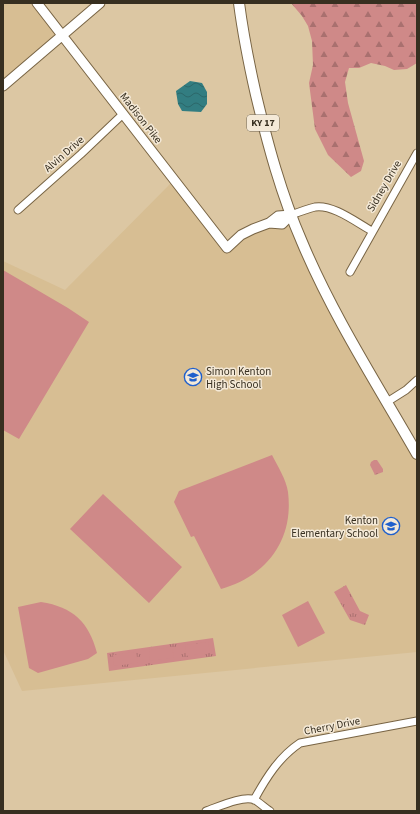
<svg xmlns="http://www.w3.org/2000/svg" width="420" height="814" font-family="'Source Sans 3',sans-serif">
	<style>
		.built { fill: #d7be93 }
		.grass { fill: url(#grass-tufts) }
		.forest { fill: url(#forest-firs) }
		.pitch { fill: #cf8988 }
		.water { fill: url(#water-waves) }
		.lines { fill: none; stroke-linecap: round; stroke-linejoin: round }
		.street-casing { stroke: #786444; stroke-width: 9 }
		.secondary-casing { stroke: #786444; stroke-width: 11 }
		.primary-casing { stroke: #786444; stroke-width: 12 }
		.street { stroke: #fff; stroke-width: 7 }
		.secondary { stroke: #fff; stroke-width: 9 }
		.primary { stroke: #fff; stroke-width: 10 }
		.labels { text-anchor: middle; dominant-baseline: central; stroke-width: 3; stroke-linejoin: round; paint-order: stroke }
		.shield { fill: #f4e9d7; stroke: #706757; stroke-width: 1 }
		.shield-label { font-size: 10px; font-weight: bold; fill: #372f20 }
		.street-label { font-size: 11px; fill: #372f20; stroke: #f4e9d7 }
		.poi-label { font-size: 11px; fill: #372f20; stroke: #f4e9d7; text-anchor: start }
	</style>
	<defs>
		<pattern id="grass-tufts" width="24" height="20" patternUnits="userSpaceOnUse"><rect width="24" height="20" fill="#cf8988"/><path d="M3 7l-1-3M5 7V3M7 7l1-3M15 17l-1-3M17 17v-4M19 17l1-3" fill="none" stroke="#a9706f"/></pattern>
		<pattern id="forest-firs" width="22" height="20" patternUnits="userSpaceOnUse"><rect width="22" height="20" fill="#cf8988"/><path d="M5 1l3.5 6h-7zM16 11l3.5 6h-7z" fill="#a9706f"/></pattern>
		<pattern id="water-waves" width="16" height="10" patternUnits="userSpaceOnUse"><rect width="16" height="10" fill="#327d81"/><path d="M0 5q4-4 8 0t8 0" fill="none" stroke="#2b6769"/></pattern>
	</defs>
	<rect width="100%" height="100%" fill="#dcc7a3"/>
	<!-- built -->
	<path class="built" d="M3 3H36L63 36 3 86Z
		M174 180 227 248 241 235 291 215 302 242 417 454V652L22 691 3 650V261L65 290Z"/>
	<!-- grass -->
	<path class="grass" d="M374 460H377L383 469V472L375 475 370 465 371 462Z
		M346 585 360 611 369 615 365 625 350 620 334 592Z
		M213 638 216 656 109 671 107 653Z"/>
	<!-- forest -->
	<path class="forest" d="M291 3H417V63L407 69 394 70 385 66 371 63 359 68H349L345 82 348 103 364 161 361 171 351 177 328 155 315 129 309 83 313 65 312 41 308 26 302 16Z"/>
	<!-- pitch -->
	<path class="pitch" d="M3 270 68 308 89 322 19 439 3 430Z
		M272 455C278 467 286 479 288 492 294 541 266 576 221 589L194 536 191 537 174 502 179 491Z
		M103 494 182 567 149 603 70 529Z
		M308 601 325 633 298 647 282 615Z
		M41 602C73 607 89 622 97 653L88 659 38 673 29 668 18 607Z
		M208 642 210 653 186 656 185 645Z
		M172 647 174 658 150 661 149 650Z
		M136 652 138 663 114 666 113 655Z"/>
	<!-- water -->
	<path class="water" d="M190 81 202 83 207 92V104L201 112 182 111 178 104 176 91Z"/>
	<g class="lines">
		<defs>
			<path id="street" d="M18 210 81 154 123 114
				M291 215C299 212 307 209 315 207 333 204 357 223 372 231
				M350 272 417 153
				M387 402 406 390 417 380
				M254 800C266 778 279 757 300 743L417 721
				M206 811C218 807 243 795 255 800 260 803 265 808 270 811"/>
			<path id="secondary" d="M37 3 227 248 241 235 253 229 269 223 278 216 291 215
				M3 86 100 3
				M269 223 282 224 291 215"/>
			<path id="primary" d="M239 3C243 34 249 64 256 95 268 145 281 194 302 242 333 316 377 384 417 454"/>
		</defs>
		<!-- street casing -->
		<use href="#street" class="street-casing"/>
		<!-- secondary casing -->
		<use href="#secondary" class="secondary-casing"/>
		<!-- primary casing -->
		<use href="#primary" class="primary-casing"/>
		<!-- street -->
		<use href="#street" class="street"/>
		<!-- secondary -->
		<use href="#secondary" class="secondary"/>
		<!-- primary -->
		<use href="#primary" class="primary"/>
	</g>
	<!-- icons -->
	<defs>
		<symbol id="school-ring" viewBox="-11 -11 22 22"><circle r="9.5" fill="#f4e9d7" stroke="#2060cc" stroke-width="1.5"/><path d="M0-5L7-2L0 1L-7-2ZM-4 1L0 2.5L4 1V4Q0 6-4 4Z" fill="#2060cc"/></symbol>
	</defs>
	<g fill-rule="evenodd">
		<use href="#school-ring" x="183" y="367" width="20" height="20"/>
		<use href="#school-ring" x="381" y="516" width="20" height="20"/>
	</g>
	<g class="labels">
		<!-- shield labels -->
		<rect class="shield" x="247" y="115" width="32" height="16" rx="3"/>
		<g class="shield-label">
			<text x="263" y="123">KY 17</text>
		</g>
		<!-- street labels -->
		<g class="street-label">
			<text transform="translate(141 118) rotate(52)">Madison Pike</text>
			<text transform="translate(64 154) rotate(-41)">Alvin Drive</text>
			<text transform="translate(384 186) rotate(-60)">Sidney Drive</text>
			<text transform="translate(332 726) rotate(-11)">Cherry Drive</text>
		</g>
		<!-- poi labels -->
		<g class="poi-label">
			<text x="206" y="371">Simon Kenton<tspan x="206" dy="13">High School</tspan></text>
			<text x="378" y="520" text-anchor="end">Kenton<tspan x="378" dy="13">Elementary School</tspan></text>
		</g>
	</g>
	<!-- border -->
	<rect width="420" height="814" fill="none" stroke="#372f20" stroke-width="8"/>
</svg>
